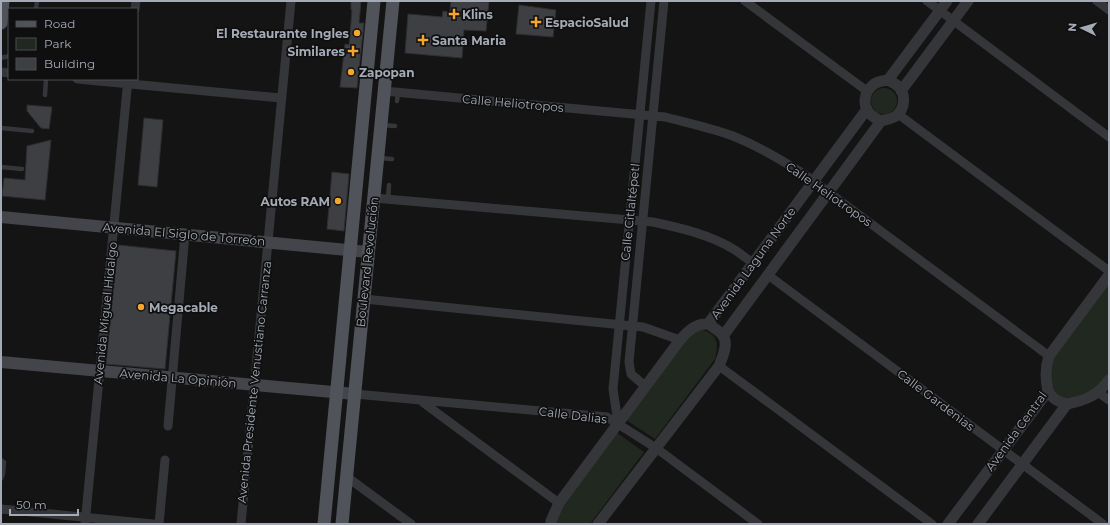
<svg xmlns="http://www.w3.org/2000/svg" width="1110" height="525" font-family="Montserrat,sans-serif">
	<style>
		.green { fill: #202820 }
		.building { fill: #3e3f42; stroke: #2e2e31 }
		.lines { fill: none; stroke-linecap: round; stroke-linejoin: round }
		.service { stroke: #35363a; stroke-width: 4.5 }
		.minor { stroke: #35363a; stroke-width: 9 }
		.tertiary { stroke: #35363a; stroke-width: 11 }
		.secondary { stroke: #43454a; stroke-width: 12 }
		.primary { stroke: #505359; stroke-width: 13 }
		.poi-dot { fill: #f4a62d; stroke: #0f0f10; stroke-width: 1.5 }
		.labels { text-anchor: middle; dominant-baseline: central; stroke-width: 3.5; stroke-linejoin: round; paint-order: stroke }
		.poi-label { font-size: 12px; font-weight: bold; fill: #a5abb6; stroke: #0f0f10; text-anchor: start }
		.street-label { font-size: 12px; fill: #a5abb6; stroke: #0f0f10 }
	</style>
	<rect width="100%" height="100%" fill="#141415"/>
	<!-- green -->
	<path class="green" d="M871 101a13 13 0 1 1 26 0a13 13 0 1 1-26 0Z
		M1109 276V377L1081 401 1052 396 1047 365Z
		M699 329C718 333 719 343 715 359L655 439 623 418 680 339Z
		M613 430 644 452 590 524H555V516Z"/>
	<!-- building -->
	<path class="building" d="M351 1H361L359 23H364L357 88 340 87 345 44 349 45 352 10H351Z
		M451 1 489 2 486 31 464 30 462 58 405 53 408 14 442 17 443 11 450 12Z
		M519 5 556 10 553 37 516 34Z
		M27 105 52 107 49 129 41 128 27 111Z
		M144 118 163 120 157 187 138 185Z
		M51 140 45 200 2 196 4 178 25 180 27 146Z
		M332 172 349 174 344 231 327 229Z
		M118 245 176 251 165 369 106 364Z"/>
	<g class="lines">
		<!-- service -->
		<path class="service" d="M36 9 37 1
			M1 58 9 56
			M45 95 46 79
			M397 101 398 92
			M383 125 395 126
			M1 128 32 131
			M379 158 392 159
			M1 167 22 169
			M388 199 389 185
			M1 460 4 462 3 474 1 479"/>
		<!-- minor -->
		<path class="minor" d="M745 1 867 91
			M927 1 1109 137
			M1097 1 1109 10
			M135 9 136 1
			M1 72 9 73
			M77 79 281 98
			M384 91 665 117C688 123 711 128 733 136 758 146 781 160 804 174L1049 356
			M898 114 1109 271
			M374 198 653 222C681 228 711 235 735 250 741 254 747 259 753 263
			M768 275 1103 524
			M364 299 643 327 680 340
			M719 366 776 408 932 524
			M645 386 631 374 629 362 664 1
			M1098 392 1109 400
			M355 394 607 417 656 448 758 524
			M421 401 559 503
			M618 423 613 389 651 1
			M168 426 185 234
			M347 477 411 524
			M1 509 153 524
			M85 524 128 79
			M159 524 165 460
			M241 524 291 1"/>
		<!-- tertiary -->
		<path class="tertiary" d="M888 80C892 82 896 84 899 87 906 95 905 109 896 116 892 119 886 119 881 121 877 119 873 117 870 114 862 105 864 92 873 85 877 81 883 81 888 80Z
			M888 80 947 1
			M901 91 968 1
			M708 324 867 109
			M723 336 881 121
			M1048 391C1052 399 1058 402 1067 404
			M551 524V521L559 503 680 340C688 331 696 323 708 324
			M598 524 719 366C722 358 729 344 723 336 720 331 713 327 708 324
			M948 524 1048 391C1045 378 1045 368 1049 356L1109 275
			M978 524 1067 404C1086 400 1097 396 1109 380"/>
		<!-- secondary -->
		<path class="secondary" d="M1 217 368 252
			M1 362 355 394"/>
		<!-- primary -->
		<path class="primary" d="M1 23 3 1
			M324 524 374 1
			M342 524 393 1"/>
	</g>
	<!-- markers -->
	<g class="poi-dot">
		<path d="M452 8h4v4h4v4h-4v4h-4v-4h-4v-4h4z"/>
		<path d="M534 16h4v4h4v4h-4v4h-4v-4h-4v-4h4z"/>
		<circle cx="357" cy="33" r="4"/>
		<path d="M421 34h4v4h4v4h-4v4h-4v-4h-4v-4h4z"/>
		<path d="M351 45h4v4h4v4h-4v4h-4v-4h-4v-4h4z"/>
		<circle cx="351" cy="72" r="4"/>
		<circle cx="338" cy="201" r="4"/>
		<circle cx="141" cy="307" r="4"/>
	</g>
	<g class="labels">
		<!-- poi labels -->
		<g class="poi-label">
			<text x="462" y="14">Klins</text>
			<text x="545" y="22">EspacioSalud</text>
			<text x="349" y="33" text-anchor="end">El Restaurante Ingles</text>
			<text x="432" y="40">Santa Maria</text>
			<text x="345" y="51" text-anchor="end">Similares</text>
			<text x="359" y="72">Zapopan</text>
			<text x="330" y="201" text-anchor="end">Autos RAM</text>
			<text x="149" y="307">Megacable</text>
		</g>
		<!-- street labels -->
		<g class="street-label">
			<text transform="translate(513 103) rotate(5)">Calle Heliotropos</text>
			<text transform="translate(829 194) rotate(35)">Calle Heliotropos</text>
			<text transform="translate(630 212) rotate(-84)">Calle Citlaltépetl</text>
			<text transform="translate(184 234) rotate(5)">Avenida El Siglo de Torreón</text>
			<text transform="translate(367 262) rotate(-84)">Boulevard Revolución</text>
			<text transform="translate(753 263) rotate(-54)">Avenida Laguna Norte</text>
			<text transform="translate(105 313) rotate(-84)">Avenida Miguel Hidalgo</text>
			<text transform="translate(178 378) rotate(5)">Avenida La Opinión</text>
			<text transform="translate(254 382) rotate(-84)">Avenida Presidente Venustiano Carranza</text>
			<text transform="translate(936 400) rotate(37)">Calle Gardenias</text>
			<text transform="translate(573 415) rotate(7)">Calle Dalias</text>
			<text transform="translate(1016 431) rotate(-54)">Avenida Central</text>
		</g>
	</g>
	<!-- border -->
	<rect width="1110" height="525" fill="none" stroke="#a5abb6" stroke-width="4"/>
	<!-- legend -->
	<rect x="8" y="8" width="130" height="72" fill="#0f0f10" stroke="#4b4d52"/>
	<rect x="16" y="21" width="20" height="6" fill="#505359" stroke="#4b4d52"/>
	<text x="44" y="28" font-size="12" fill="#a5abb6">Road</text>
	<rect x="16" y="38" width="20" height="12" fill="#202820" stroke="#4b4d52"/>
	<text x="44" y="48" font-size="12" fill="#a5abb6">Park</text>
	<rect x="16" y="58" width="20" height="12" fill="#3e3f42" stroke="#4b4d52"/>
	<text x="44" y="68" font-size="12" fill="#a5abb6">Building</text>
	<!-- north arrow -->
	<g transform="translate(1082 28) rotate(275)" stroke="#0f0f10" stroke-width="3" paint-order="stroke">
	<path d="M0-3L7 15L0 10L-7 15Z" fill="#a5abb6"/>
	<text y="-6" font-size="11" font-weight="bold" text-anchor="middle" fill="#a5abb6">N</text>
	</g>
	<!-- scale -->
	<path d="M10 509v6h68v-6" fill="none" stroke="#a5abb6" stroke-width="2"/>
	<text x="16" y="509" font-size="12" fill="#a5abb6" stroke="#0f0f10" stroke-width="3" paint-order="stroke">50 m</text>
</svg>
